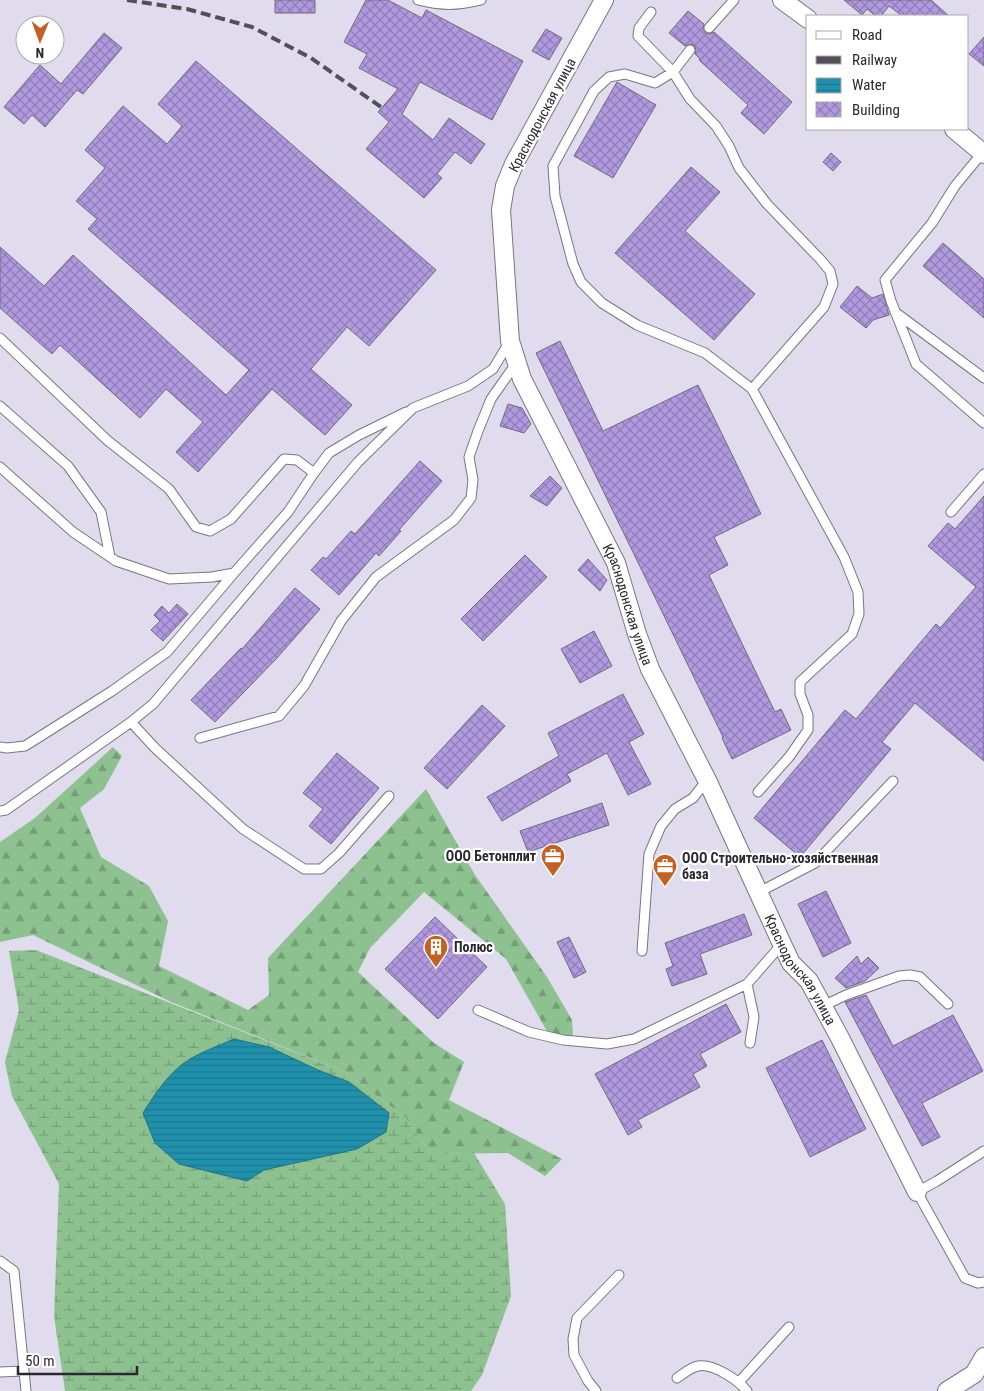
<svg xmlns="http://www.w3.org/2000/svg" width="984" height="1391" font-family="'Roboto Condensed',sans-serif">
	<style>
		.forest { fill: url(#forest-firs) }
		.wetland { fill: url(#wetland-marsh) }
		.water { fill: url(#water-rules); stroke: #237287 }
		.building { fill: url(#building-cross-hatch); stroke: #716c7c }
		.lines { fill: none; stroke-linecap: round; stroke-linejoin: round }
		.service-casing { stroke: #7a7585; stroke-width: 11 }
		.minor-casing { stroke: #7a7585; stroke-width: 20 }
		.service { stroke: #fff; stroke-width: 9 }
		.minor { stroke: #fff; stroke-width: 18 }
		.rail { stroke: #524f58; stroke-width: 4; stroke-dasharray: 10 5; stroke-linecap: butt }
		.labels { text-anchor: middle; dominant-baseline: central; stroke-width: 4.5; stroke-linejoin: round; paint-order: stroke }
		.street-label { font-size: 14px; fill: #2a282e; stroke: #fff }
		.poi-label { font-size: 14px; font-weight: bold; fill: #2a282e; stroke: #fff; text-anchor: start }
	</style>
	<defs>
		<pattern id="forest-firs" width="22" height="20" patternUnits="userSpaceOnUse" patternTransform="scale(1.25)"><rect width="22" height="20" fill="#8dc290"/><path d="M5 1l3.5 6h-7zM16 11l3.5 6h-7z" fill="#739e76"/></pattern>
		<pattern id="wetland-marsh" width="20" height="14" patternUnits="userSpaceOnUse" patternTransform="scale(1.25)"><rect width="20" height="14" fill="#8dc290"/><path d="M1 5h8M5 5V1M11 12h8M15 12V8" fill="none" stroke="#739e76"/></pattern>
		<pattern id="water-rules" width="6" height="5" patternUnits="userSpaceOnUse" patternTransform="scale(1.25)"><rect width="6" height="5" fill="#2091ad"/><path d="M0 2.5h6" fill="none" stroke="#1c768d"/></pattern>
		<pattern id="building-cross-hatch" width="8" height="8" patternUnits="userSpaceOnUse" patternTransform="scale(1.25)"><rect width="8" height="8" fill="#b199e0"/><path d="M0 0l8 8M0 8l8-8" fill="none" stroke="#907db6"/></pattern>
	</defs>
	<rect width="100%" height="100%" fill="#e0dbed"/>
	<!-- forest -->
	<path class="forest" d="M113 747 122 756 104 789 80 808 101 857 149 886 168 921 159 966 248 1010 269 995 268 958 426 789 475 875 547 977 572 1020 573 1036 548 1033 506 959 424 892 370 948 358 972 434 1043 464 1062 449 1100 562 1159 545 1176 508 1153 431 1154 405 1117 343 1071 171 1002 33 935 0 942V842L35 818Z"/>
	<!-- wetland -->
	<path class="wetland" d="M36 950 343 1071 405 1117 431 1154 474 1153 505 1204 511 1296 482 1375 471 1391H65L54 1316 59 1184 12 1096 5 1062 19 1010 9 951Z"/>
	<!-- water -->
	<path class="water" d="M234 1039 269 1047 318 1070 349 1082 389 1113 386 1132 357 1149 264 1170 247 1181 179 1164 155 1143 143 1113C153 1097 164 1080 179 1067 192 1055 218 1046 234 1039Z"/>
	<!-- building -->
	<path class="building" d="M275 0H315V13H275Z
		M366 0H388L422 18 426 10 523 61 492 120 420 82 402 114 433 140 449 118 485 144 471 164 455 152 437 174 442 178 424 198 366 149 389 122 378 112 398 89 359 68 367 54 344 42Z
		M844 0H931L949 16H902L889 6 881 16H876L867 9 862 15Z
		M688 11 704 24 703 29 705 33 710 34 714 32 792 102 764 134 741 113 748 105 699 60 700 59 695 54 696 50 694 45 690 44 685 46 669 33Z
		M546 29 562 38 549 60 532 51Z
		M104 33 122 48 83 94 77 90 45 127 32 115 24 124 4 107 40 65 61 84Z
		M984 37V66L969 54Z
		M196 61 436 270 369 346 347 327 311 369 352 405 325 435 272 389 198 472 176 452 203 422 166 389 140 418 60 345 52 354 0 308V247L44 286 73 255 226 395 249 370 88 229 97 219 76 201 105 168 85 150 123 106 167 144 182 126 158 104Z
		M617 82 656 105 613 178 574 156Z
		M831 153 841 162 833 171 823 162Z
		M691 167 720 192 685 231 755 294 714 340 615 253Z
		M943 243 984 279V318L923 266Z
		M857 286 872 298 883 294 889 315 873 320 866 328 840 307Z
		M560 341 603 431 698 385 761 514 714 537 728 565 709 575 775 712 781 709 791 730 732 759 722 738 723 737 536 353Z
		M508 404 522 408 531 424 524 433 500 426Z
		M420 461 442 481 399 530 401 531 379 556 376 553 339 595 311 570 323 557 326 559 351 531 355 534Z
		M550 476 562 488 547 506 530 496Z
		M984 496V761L915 703 882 742 891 749 800 857 754 818 845 710 856 719 936 624 940 628 976 587 928 546 948 523 955 529Z
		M525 555 547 577 483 641 461 619Z
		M588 559 607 580 600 591 578 570Z
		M295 588 320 609 276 659 215 722 191 700 241 648 242 649Z
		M177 604 188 614 163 641 151 630 160 621 154 615 162 606 169 613Z
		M594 631 612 666 580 683 561 649Z
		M623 694 644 734 629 742 651 784 628 795 607 753 567 774 571 781 502 821 487 797 559 756 548 733Z
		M482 705 505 726 447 789 424 768Z
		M337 753 379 788 331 844 309 826 323 809 303 793Z
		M602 803 609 825 528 852 520 831Z
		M826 891 851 943 823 957 798 904Z
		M744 914 752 935 700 954 707 974 672 986 666 969 673 966 665 943Z
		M435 917 487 967 438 1019 385 969Z
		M569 937 586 972 574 978 557 942Z
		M857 956 861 964 868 957 879 968 865 981 846 988 835 978Z
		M866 995 893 1046 953 1015 983 1071 922 1103 940 1137 922 1146 845 1002Z
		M726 1004 741 1032 700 1054 707 1066 693 1074 700 1087 638 1120 642 1127 628 1135 595 1074Z
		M822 1040 866 1129 810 1157 766 1068Z"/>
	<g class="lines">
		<defs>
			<path id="service" d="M418 0C441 6 457 6 481 0
				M651 12 639 28 638 36 673 72 690 99 716 126 729 146 739 168 767 204 820 259 830 271 833 284 824 307 752 389
				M709 28 734 0
				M690 50 673 72 655 83 625 74 609 77 594 91 553 166 555 196 573 264 581 282 602 303 637 325 705 353 752 389 844 557 858 592 859 614 852 634 800 682V694L808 715V730L789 757 758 792
				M983 152 955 186 932 223 885 280 891 301 916 364 984 423
				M895 312 984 378
				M0 338 107 440 169 489 196 527 210 531 231 519 284 459 297 460 314 473
				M0 406 68 466 101 512 110 557
				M0 467 73 532 116 561 169 579 212 577 234 573
				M951 512 984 474
				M131 722 155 748 243 829 304 869H321L339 853 389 796
				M200 738 279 716 304 686 341 621 376 577 454 520 471 498 473 480 469 457 478 431 491 399 517 362
				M0 747 7 748 25 746 112 691 167 652 234 573 288 512 314 473 329 453 359 435 406 412
				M0 811 6 810 131 722 153 704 358 462 413 408 468 386 493 369 510 341
				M759 892 815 863 893 781
				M642 951 649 854 661 826 675 809 693 798 707 780
				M747 984 754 1017 750 1043
				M823 1006 846 995 899 976 910 975 920 977 948 1004
				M478 1010 529 1032 563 1040 607 1044 634 1039 747 984 782 944
				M984 1151 937 1181 917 1192 965 1278 978 1283 984 1282
				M0 1261 14 1271 26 1391
				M0 1372 23 1371
				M677 1378C683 1374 691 1367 698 1366 713 1363 738 1380 747 1391
				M739 1382 789 1327
				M596 1391 588 1381 574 1355 573 1339 577 1318 619 1275"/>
			<g id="minor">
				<path id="s1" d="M604 0 514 164 505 186 501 210 510 341 522 379 616 563 637 634 650 669 707 780 782 944 791 963 809 981 840 1038 917 1192"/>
				<path d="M782 0 808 19"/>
				<path d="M954 129 984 154"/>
				<path d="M947 1391 974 1374 984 1357"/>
			</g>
		</defs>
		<!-- service casing -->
		<use href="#service" class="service-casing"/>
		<!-- minor casing -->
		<use href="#minor" class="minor-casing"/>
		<!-- service -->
		<use href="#service" class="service"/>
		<!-- minor -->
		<use href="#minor" class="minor"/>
		<!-- rail -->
		<path class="rail" d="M127 0 187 9 252 27 311 58 381 107"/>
	</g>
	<!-- icons -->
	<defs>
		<symbol id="office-pin" viewBox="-11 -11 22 30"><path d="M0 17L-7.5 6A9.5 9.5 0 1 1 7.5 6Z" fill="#c26121" stroke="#fff"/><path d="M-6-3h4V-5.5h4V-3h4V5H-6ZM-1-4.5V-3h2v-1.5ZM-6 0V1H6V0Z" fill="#fff"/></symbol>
		<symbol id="building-pin" viewBox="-11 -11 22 30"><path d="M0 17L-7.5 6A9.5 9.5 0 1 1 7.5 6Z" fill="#c26121" stroke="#fff"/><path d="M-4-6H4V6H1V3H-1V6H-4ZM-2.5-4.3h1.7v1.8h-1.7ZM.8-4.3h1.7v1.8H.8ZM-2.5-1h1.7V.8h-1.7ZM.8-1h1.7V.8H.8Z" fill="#fff"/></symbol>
	</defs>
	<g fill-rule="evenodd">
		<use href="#office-pin" x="539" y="842" width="28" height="38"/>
		<use href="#office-pin" x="651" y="852" width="28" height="38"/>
		<use href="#building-pin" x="422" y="933" width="28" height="38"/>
	</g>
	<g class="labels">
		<!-- street labels -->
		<g class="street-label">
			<text transform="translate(542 115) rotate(-62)">Краснодонская улица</text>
			<text stroke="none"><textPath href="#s1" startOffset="656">Краснодонская улица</textPath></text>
			<text stroke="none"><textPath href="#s1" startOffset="1061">Краснодонская улица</textPath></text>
		</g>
		<!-- poi labels -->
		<g class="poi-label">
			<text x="536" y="856" text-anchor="end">ООО Бетонплит</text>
			<text x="682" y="858">ООО Строительно-хозяйственная<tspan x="682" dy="16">база</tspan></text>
			<text x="454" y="947">Полюс</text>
		</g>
	</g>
	<!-- legend -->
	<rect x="806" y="15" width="162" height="115" fill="#ffffff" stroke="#aaa9ab"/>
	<rect x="816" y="31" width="25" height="8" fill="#ffffff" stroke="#aaa9ab"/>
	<text x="852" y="40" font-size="15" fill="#2a282e">Road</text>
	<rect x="816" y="56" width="25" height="8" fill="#524f58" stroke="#aaa9ab"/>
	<text x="852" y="65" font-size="15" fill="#2a282e">Railway</text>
	<rect x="816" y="78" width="25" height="15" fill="url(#water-rules)" stroke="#aaa9ab"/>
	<text x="852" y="90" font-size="15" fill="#2a282e">Water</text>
	<rect x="816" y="102" width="25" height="15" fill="url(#building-cross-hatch)" stroke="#aaa9ab"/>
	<text x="852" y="115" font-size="15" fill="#2a282e">Building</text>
	<!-- north arrow -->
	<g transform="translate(40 40) rotate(181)"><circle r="24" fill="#ffffff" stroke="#aaa9ab"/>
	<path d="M0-4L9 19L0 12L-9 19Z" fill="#c26121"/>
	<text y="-8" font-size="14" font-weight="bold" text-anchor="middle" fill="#2a282e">N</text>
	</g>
	<!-- scale -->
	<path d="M18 1366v8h119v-8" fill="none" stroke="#2a282e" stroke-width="2.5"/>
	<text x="25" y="1366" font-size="15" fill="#2a282e" stroke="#ffffff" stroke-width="4" paint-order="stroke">50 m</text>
</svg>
